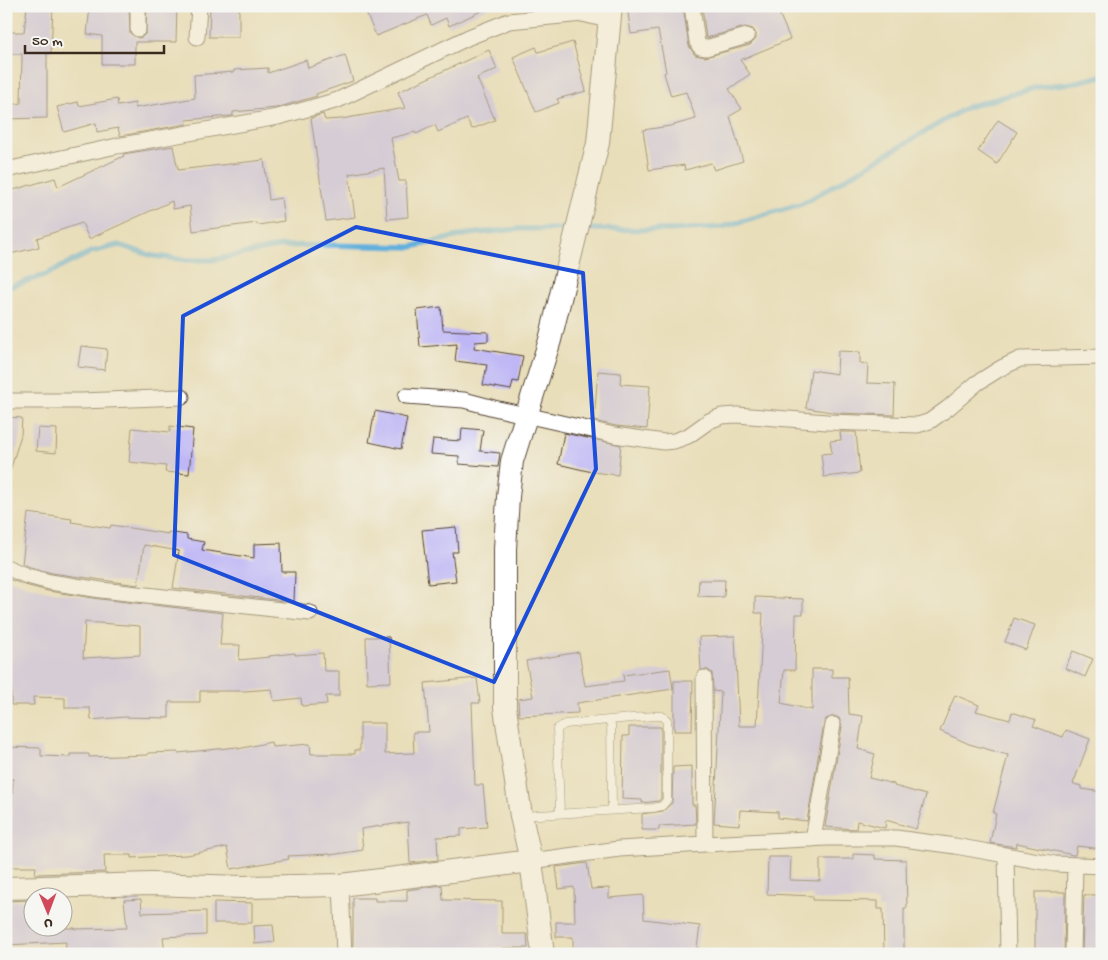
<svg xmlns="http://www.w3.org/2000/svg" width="1108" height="960" font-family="'Gochi Hand',sans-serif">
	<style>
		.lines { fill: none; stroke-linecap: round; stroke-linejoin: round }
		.stream { stroke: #62b0dc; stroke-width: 5.5 }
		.building { fill: #bfb7f5; fill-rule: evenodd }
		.lane-casing { stroke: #554535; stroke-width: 9 }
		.street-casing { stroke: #554535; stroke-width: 17 }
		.secondary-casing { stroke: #554535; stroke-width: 24 }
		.lane { stroke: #fff; stroke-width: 8 }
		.street { stroke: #fff; stroke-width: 15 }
		.secondary { stroke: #fff; stroke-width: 22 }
		.marked { fill: none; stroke: #1d4ed8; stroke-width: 4; stroke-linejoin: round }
	</style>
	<rect width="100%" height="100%" fill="#f6f6f2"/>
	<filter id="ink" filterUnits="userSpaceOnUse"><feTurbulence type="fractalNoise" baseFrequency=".02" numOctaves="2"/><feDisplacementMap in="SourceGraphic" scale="10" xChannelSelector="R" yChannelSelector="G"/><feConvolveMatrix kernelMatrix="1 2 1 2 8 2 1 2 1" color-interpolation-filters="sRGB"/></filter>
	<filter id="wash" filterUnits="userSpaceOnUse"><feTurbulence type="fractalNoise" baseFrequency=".0096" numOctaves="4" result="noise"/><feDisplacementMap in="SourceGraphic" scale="20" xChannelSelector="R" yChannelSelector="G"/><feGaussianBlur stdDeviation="1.12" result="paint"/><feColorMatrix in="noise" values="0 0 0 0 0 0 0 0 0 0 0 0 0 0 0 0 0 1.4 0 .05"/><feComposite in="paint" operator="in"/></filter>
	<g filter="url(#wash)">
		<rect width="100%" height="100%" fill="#e9deba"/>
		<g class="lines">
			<!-- stream -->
			<path class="stream" d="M582 229 670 230 722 227 804 203 967 107 1038 87 1072 83 1102 76
				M6 288 45 275 91 252 119 245 153 256 187 260H213L282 246 329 245 411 247 468 234 519 229H573"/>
		</g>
		<g id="blocks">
			<!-- building -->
			<path class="building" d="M27 6H53L51 53H47V118L6 119V106L21 103 22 54H6V32H24Z
				M90 6H129L130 33 138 38 142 37 146 33 147 6H177L176 42H135V64H102V36L87 34Z
				M210 6H239V37H209Z
				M363 6H492L449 26 446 18 431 25 427 15 376 36Z
				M627 6H683L689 46 695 55 705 57 750 45 756 39V34L753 29 745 27 706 38 702 6H776L790 39 740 60 750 74 729 89 742 109 730 116 743 161 714 170 711 163 685 170 684 165 649 170 643 130 670 126 696 119 686 92 671 96 664 73 666 72 658 30 631 34Z
				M573 42 586 91 557 99 559 103 536 112 513 57 536 47 538 52Z
				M489 50 497 69 477 78 495 120 472 129 467 119 438 132 435 125 416 134 415 132 391 138 399 181H406L408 217 387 219 384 168 349 174 355 217 326 221 311 118 323 114 325 120 341 119 405 108 398 92Z
				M345 55 353 81 316 94 317 96 276 108 233 112V116H230L186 120 187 124 120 136 118 128 97 132 96 123 64 132 57 107 78 102 79 106 117 99 118 106 135 103V108L195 98 194 75 234 72V70L268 68V73L306 60 308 68Z
				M998 120 1017 132 997 164 978 151Z
				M173 146 178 170 264 160 269 200 281 198 284 221 258 225 257 223 193 231 190 206 173 209 172 201 89 239 82 223 37 238 39 247 6 255V192L55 178 58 187 124 156 123 154Z
				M441 307 443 330 488 332V341L475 342 474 348 523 356 518 382 513 381 511 390 483 385 487 365 455 361 457 344 420 347 417 310Z
				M81 346 107 349 105 370 78 367Z
				M838 351 860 352V363L868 364 867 383 895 384 894 415 838 413 806 408 811 370 837 374Z
				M598 371 621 373 620 384 650 386 647 429 616 426 594 421Z
				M375 411 407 418 401 449 369 442Z
				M6 417 22 418 21 435 10 471 6 470Z
				M170 426 193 429 189 474 165 472 166 466 129 462 132 428 170 432Z
				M38 428 57 429 56 453 36 451Z
				M462 428 483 430 480 451 500 453 498 467 459 464V456L431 454 433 439 461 441Z
				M840 432H856L860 473 824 477 821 454 832 453 830 441 841 440Z
				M564 433 621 445 618 475 592 472 558 464Z
				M28 513 72 519 71 522 110 528 111 525 168 534V532L187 535V539L204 542 202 550 254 558V544L281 543 282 572H295L294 602 173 588 179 551 144 545 138 585 52 573 30 567 22 564Z
				M456 527 458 552H452L456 581 428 584 422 530Z
				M6 578 25 585 48 591 100 599 223 613 220 645H240L239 660 270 657 269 656 295 653V655L323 653 324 671H339V696H326L327 704 302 706 301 698 274 701 272 689 245 691H200V702H169V718L124 717 91 720 90 708H65V698L33 697 34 705H11V642H6ZM85 622 140 626V655L83 658Z
				M699 580H725L724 597 698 596Z
				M755 597 803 599V614H796L795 670H784L781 703 812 710V669H832V677H848L849 714 863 716 858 749 875 754 869 778 894 784V786L926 795 916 829 886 820 885 828 857 821 856 829 825 827 842 727 839 718 834 716 826 719 824 723 807 821 778 818V812L740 810 739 825 714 823 721 692 713 691 712 673 708 670H701L699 637 735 636 739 726H757L763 613H755Z
				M1014 618 1035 625 1026 650 1005 642Z
				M366 637H389L391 682 367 683Z
				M1073 651 1093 659 1085 677 1065 668Z
				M579 652 585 686 624 681 623 675 670 669 673 689 577 703 578 713 519 716 518 699 533 697 526 661Z
				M477 678 480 703H472L475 785H483L487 827 461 829V836L437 837 438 860 410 863 408 822 361 829 363 850 330 855V854L288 856 289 859 231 869 227 847 187 855 162 856 132 858V855H104L105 872 35 874 36 867H10L9 819H11L13 779H6V747L41 748V756L70 757V754H89V757L148 755V753L178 752V753L237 747 238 749 271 742 272 747 310 744 311 754H355V750H360V723H385V754L414 753 413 732H429L425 683Z
				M674 681H693L692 731H674Z
				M955 695 979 705 976 711 1010 720 1012 712 1036 720 1033 726 1063 737 1066 730 1090 739 1073 784 1082 786V789L1102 792V849L1077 846 1075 855H1073L1017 843 1016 847 990 843 996 814 993 813 1008 755 969 744 940 731Z
				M629 727H661V798L659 801 642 803V800L622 799 623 736H629Z
				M692 766V805H695L696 824 659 826V830H642V814L663 811 672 803 673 767Z
				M853 854 875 855V859L906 860 907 908H904V954H884L883 909H878V901L813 900V896L767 894 768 857H791L790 880 820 881V859H853Z
				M587 863 591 889 609 888V898L643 895 644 919 700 926 696 954H573V937H556V922H575L574 887 559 889 556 867Z
				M442 885 443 900 502 901V934H527L528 948H502V954H353V898H375V901H407V890Z
				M1035 892H1065L1064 954H1039V949H1035Z
				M1084 895H1102V954H1082Z
				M141 899 142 913 206 911V935L163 937 165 954H65L66 942 6 945V901L32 900V928H75V929L127 928 124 900Z
				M214 902 252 903V923H214Z
				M273 925 275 942 255 944 254 926Z"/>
		</g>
	</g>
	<g filter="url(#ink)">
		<use href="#blocks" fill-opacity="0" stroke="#554535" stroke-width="1"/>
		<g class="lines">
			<defs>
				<path id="lane" d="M611 720 612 810
					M522 816 653 808 662 806 667 800V720L662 716H654L565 724 557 729 560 813"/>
				<path id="street" d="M692 6 697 42 700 47 706 48 747 36
					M138 29V6
					M197 37 199 6
					M6 170 117 146 278 117 307 109 338 100 469 37 509 21 583 14 611 21
					M406 396 464 400 494 408 614 435 664 442 674 441 688 436 709 421 722 416 737 415 827 422 918 425 930 421 948 408 977 383 1001 368 1020 359 1102 357
					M6 401H82L182 397
					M6 567 27 576 50 582 101 590 310 613
					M704 678 705 844
					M813 839 833 725
					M1006 855 1008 954
					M531 861 619 849 705 844 827 838H896L955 846 1055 864 1102 866
					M341 885 344 954
					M1073 954 1075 865"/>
				<path id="secondary" d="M6 888 151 884 242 887 341 885 531 861
					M543 954 531 861 521 816 505 708V549L508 497 512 461 550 340 598 143 611 6"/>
			</defs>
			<!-- lane casing -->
			<use href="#lane" class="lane-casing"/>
			<!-- street casing -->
			<use href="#street" class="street-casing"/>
			<!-- secondary casing -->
			<use href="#secondary" class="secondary-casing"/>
			<!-- lane -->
			<use href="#lane" class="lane"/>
			<!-- street -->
			<use href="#street" class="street"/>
			<!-- secondary -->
			<use href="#secondary" class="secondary"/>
		</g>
	</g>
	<!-- marked area -->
	<path d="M0 0H1108V960H0ZM356 227 583 273 596 469 494 682 174 555 183 316Z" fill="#e9deba" fill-opacity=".55" fill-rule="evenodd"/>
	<path class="marked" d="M356 227 583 273 596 469 494 682 174 555 183 316Z"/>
	<!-- margin -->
	<rect width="1108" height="960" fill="none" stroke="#f6f6f2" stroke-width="25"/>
	<!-- north arrow -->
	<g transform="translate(48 912) rotate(179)"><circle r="24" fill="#f6f6f2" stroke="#aba49d"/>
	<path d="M0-4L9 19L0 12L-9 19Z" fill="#d1495b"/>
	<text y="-8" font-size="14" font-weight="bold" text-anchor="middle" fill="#3b2a1e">U</text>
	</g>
	<!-- scale -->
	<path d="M25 45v8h139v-8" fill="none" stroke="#3b2a1e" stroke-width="2.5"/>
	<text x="32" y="45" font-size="15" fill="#3b2a1e" stroke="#f6f6f2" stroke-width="4" paint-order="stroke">50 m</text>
</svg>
